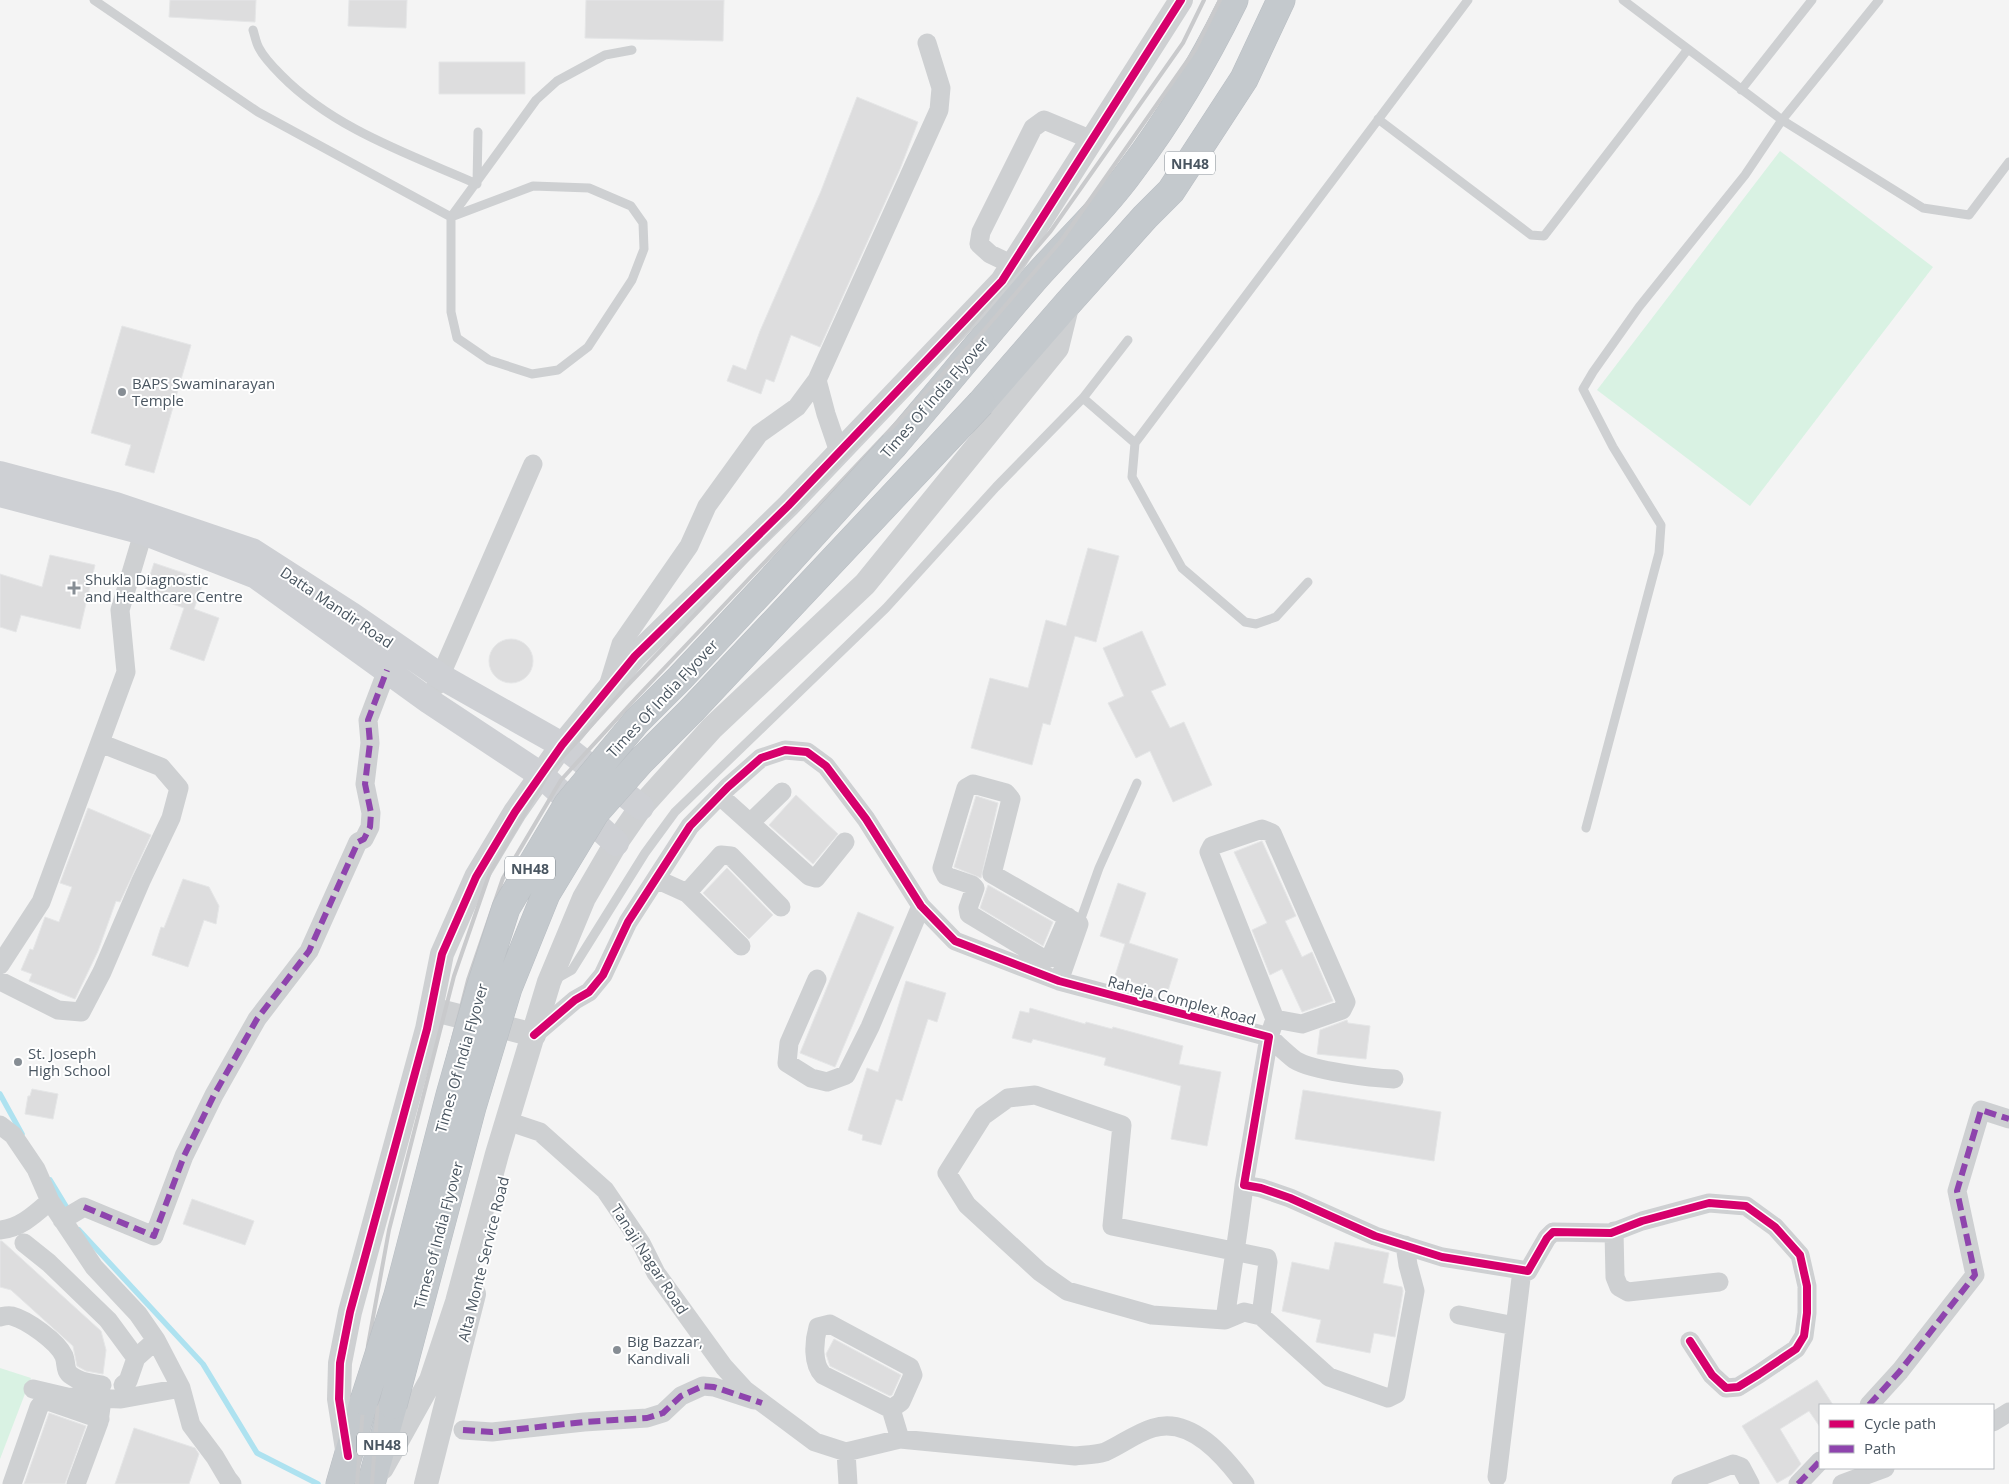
<svg xmlns="http://www.w3.org/2000/svg" width="2009" height="1484" font-family="'Open Sans',sans-serif">
	<style>
		.green { fill: #d9f2e3 }
		.lines { fill: none; stroke-linecap: round; stroke-linejoin: round }
		.stream { stroke: #aee2f0; stroke-width: 5.5 }
		.building { fill: #ddddde; stroke: #e5e6e7 }
		.trunk-casing { stroke: #b9bec3; stroke-width: 29 }
		.service { stroke: #ced0d2; stroke-width: 9 }
		.minor { stroke: #ced0d2; stroke-width: 19 }
		.tertiary { stroke: #ced0d2; stroke-width: 24 }
		.secondary { stroke: #ced0d4; stroke-width: 26 }
		.trunk { stroke: #c4c9cd; stroke-width: 28 }
		.rail { stroke: #c9cacc; stroke-width: 4 }
		.trunk-bridge-casing { stroke: #b9bec3; stroke-width: 29; stroke-linecap: butt }
		.trunk-bridge { stroke: #c4c9cd; stroke-width: 28 }
		.quiet { stroke: #8e44ad; stroke-width: 6; stroke-dasharray: 12 6; stroke-linecap: butt }
		.cycleway-casing { stroke: #fff; stroke-width: 11 }
		.cycleway { stroke: #d6006c; stroke-width: 8 }
		.poi-dot { fill: #868d94; stroke: #fff; stroke-width: 2 }
		.labels { text-anchor: middle; dominant-baseline: central; stroke-width: 4; stroke-linejoin: round; paint-order: stroke }
		.shield { fill: #fff; stroke: #808990; stroke-width: 1 }
		.shield-label { font-size: 14px; font-weight: bold; fill: #4a5661 }
		.poi-label { font-size: 15px; fill: #4a5661; stroke: #fff; text-anchor: start }
		.street-label { font-size: 15px; fill: #4a5661; stroke: #fff }
	</style>
	<rect width="100%" height="100%" fill="#f4f4f4"/>
	<!-- green -->
	<path class="green" d="M1780 151 1933 267 1750 506 1597 390Z
		M0 1368 31 1378 0 1459Z"/>
	<g class="lines">
		<!-- stream -->
		<path class="stream" d="M0 1094 22 1134
			M50 1180 70 1213
			M79 1230 203 1364 257 1453 318 1484"/>
	</g>
	<!-- building -->
	<path class="building" d="M170 0H256L255 22 169 17Z
		M349 0H407L406 28 348 26Z
		M586 0H724L723 41 585 38Z
		M439 62H525V94H439Z
		M857 97 918 122 900 169 820 347 791 335 774 382 766 379 761 394 727 381 733 365 746 370 760 331 821 191Z
		M122 326 191 345 154 473 125 465 131 445 91 433Z
		M1088 548 1119 556 1096 642 1075 636 1050 725 1043 723 1032 765 971 748 990 678 1028 688 1046 620 1066 626Z
		M50 555 95 565 80 629 21 615 16 632 0 627V574L42 587Z
		M154 563 204 580 194 609 219 618 204 661 170 649 184 608 144 594Z
		M1142 631 1166 685 1151 691 1170 728 1184 722 1212 785 1173 802 1150 751 1136 758 1108 703 1124 696 1103 648Z
		M489 661a22 22 0 1 1 44 0a22 22 0 1 1-44 0Z
		M796 795 838 834 813 864 769 825Z
		M976 796 998 803 981 878 954 867Z
		M88 808 151 835 120 902 116 901 98 951 75 999 29 981 32 974 21 970 30 949 33 950 45 917 59 922 72 887 60 883Z
		M1262 841 1296 916 1285 921 1302 957 1312 952 1333 1001 1302 1012 1282 969 1270 975 1252 930 1267 923 1234 852Z
		M727 868 773 915 749 939 703 893Z
		M183 879 209 887 219 906 216 924 204 920 188 967 152 955 161 927 164 928Z
		M1118 883 1146 893 1129 943 1178 959 1167 994 1115 976 1125 944 1100 936Z
		M988 885 1053 922 1043 946 980 908Z
		M858 912 894 927 835 1067 800 1053Z
		M906 981 946 993 937 1022 928 1019 902 1101 896 1099 881 1145 862 1140 863 1135 848 1130 867 1068 878 1072Z
		M1030 1008 1085 1024 1086 1022 1112 1029 1113 1027 1183 1046 1179 1064 1221 1072 1207 1146 1171 1139 1181 1086 1104 1065 1106 1058 1033 1039 1031 1043 1012 1038 1020 1011 1029 1013Z
		M1347 1020 1348 1023 1370 1026 1366 1059 1317 1054 1320 1030Z
		M32 1089 58 1094 53 1119 25 1114 28 1096H30Z
		M1303 1090 1441 1112 1434 1161 1295 1139Z
		M192 1199 254 1221 245 1245 183 1224Z
		M0 1241H2L101 1331 106 1350 103 1374 86 1371 77 1366 73 1346 11 1290 0 1287Z
		M1335 1242 1389 1253 1383 1283 1402 1287 1403 1291 1395 1337 1374 1333 1370 1353 1316 1342 1321 1320 1282 1311 1292 1262 1329 1270Z
		M834 1339 901 1375 892 1395 890 1396 830 1366 826 1354Z
		M1817 1380 1833 1405H1820V1427L1809 1411 1780 1429 1801 1464 1791 1475 1777 1483 1742 1426Z
		M49 1413 86 1426 65 1484H24Z
		M134 1428 195 1448 199 1454 189 1484H115Z"/>
	<g class="lines">
		<defs>
			<path id="trunk" d="M981 403 1068 303 1145 217 1171 191 1244 79 1281 0
				M894 445C942 389 988 332 1036 277 1068 241 1104 208 1132 169 1172 116 1205 59 1234 0
				M340 1484 364 1401
				M371 1484 393 1405"/>
		</defs>
		<!-- trunk casing -->
		<use href="#trunk" class="trunk-casing"/>
		<!-- service -->
		<path class="service" d="M94 0 258 112 451 217 533 186 589 188 631 206 643 223 644 249 632 280 588 347 558 370 532 374 489 360 457 338 451 312V217L536 100 557 81 605 55 632 50
			M1623 0 1782 120 1923 208 1969 215 2009 162
			M253 30C255 36 256 43 259 48 264 58 273 67 281 75 334 129 409 154 477 184L478 132
			M1741 90 1812 0
			M1378 119 1531 235 1544 236 1688 49
			M1083 398 1135 443 1132 477 1182 568 1245 622 1256 624 1276 617 1308 582
			M1135 443 1468 0
			M1586 828 1659 553 1661 525 1613 447 1583 389 1593 372 1639 307 1745 175 1782 120 1879 0
			M1079 924 1099 868 1137 783
			M556 979 572 970 645 853 675 812 886 608 996 487 1083 398 1128 340"/>
		<!-- minor -->
		<path class="minor" d="M1013 265 990 254 979 244 981 232 1033 128 1044 120 1092 140
			M817 380 826 414 839 452
			M609 683 621 644 689 546 707 506 759 434 797 407 817 380 939 110 941 88 927 43
			M436 686 533 464
			M720 796 809 876 816 878 845 842
			M750 823 782 792
			M656 879 687 893 741 946
			M687 893 721 855 731 856 781 907
			M0 965 41 902 126 672 120 610 147 520
			M817 979 789 1043 787 1063 811 1078 827 1082 846 1075 870 1027 921 906
			M0 981 58 1010 81 1012 102 972 141 881 171 818 179 788 161 767 100 743
			M1059 981 1079 924 992 874 1011 799 1006 793 973 784 966 788 942 868 946 876 972 885 975 888 968 908 969 914 1042 958H1050L1068 917
			M1275 1019 1302 1024 1342 1010 1346 1002 1272 833 1262 829 1212 846 1209 852 1275 1019 1269 1037C1277 1044 1286 1053 1295 1060 1313 1071 1372 1078 1394 1079
			M534 1035 575 1000 589 992 603 975 628 922 690 826 728 787 761 758 785 750 807 752 826 766 866 819 921 906 955 941 1059 981 1269 1037 1244 1185 1261 1188 1290 1198 1375 1236 1442 1257 1528 1271 1547 1238 1553 1232 1611 1233 1642 1221 1709 1203 1746 1206 1775 1227 1800 1255 1807 1286V1313L1804 1336 1796 1349 1759 1374 1738 1387 1726 1388 1712 1375 1690 1341
			M0 1125 13 1135 36 1169 50 1201 94 1267 138 1314 156 1340 181 1388 191 1425 215 1457 228 1479 232 1484
			M519 1125 540 1132 605 1190 641 1243 656 1273 724 1367 745 1390 815 1442 846 1452 900 1439 1075 1456C1084 1455 1096 1455 1105 1452 1121 1445 1136 1433 1153 1428 1191 1416 1225 1457 1245 1484
			M1244 1185C1239 1230 1231 1275 1225 1320L1152 1315 1067 1291 1040 1272 967 1205 947 1173 983 1116 1008 1098 1035 1095 1122 1125 1112 1226 1267 1258 1268 1262 1261 1316
			M62 1220 84 1207 154 1236 184 1156 214 1095 257 1019 309 951 358 842 364 839 370 827 371 813 365 784 370 743 368 720 387 670
			M0 1230C21 1228 35 1214 50 1201
			M1614 1231 1615 1277 1619 1287 1628 1292 1719 1282
			M24 1243 49 1263 108 1320 136 1358 156 1340
			M1459 1315 1515 1326
			M0 1317C4 1316 8 1315 12 1316 27 1320 57 1341 64 1356 67 1364 64 1371 72 1376 81 1383 92 1383 102 1385
			M1225 1320 1244 1312 1261 1316 1329 1377 1388 1398 1396 1394 1415 1291 1408 1265 1405 1245
			M123 1385 128 1381 136 1358
			M33 1389 67 1397 121 1399 181 1388
			M1869 1405 1900 1371 1975 1275 1957 1191 1981 1110 2009 1119
			M891 1409 823 1375C812 1364 814 1341 818 1327L830 1324 910 1367 913 1375 901 1402 891 1409 900 1439
			M1993 1422 2009 1412
			M463 1430 492 1432 584 1422 647 1418 663 1413 681 1396 703 1386 714 1387 754 1400
			M846 1452 848 1484
			M1497 1477 1522 1270
			M12 1484 39 1407 45 1400 100 1419
			M76 1484 99 1422 101 1407
			M1681 1484 1733 1464 1741 1467 1750 1484
			M1798 1484 1820 1461
			M1842 1484 1885 1468"/>
		<!-- tertiary -->
		<path class="tertiary" d="M431 1009 534 1035
			M348 1456 339 1399 340 1363 350 1312 427 1029 442 954 476 877 515 812 562 745 635 656 788 506 1002 281 1181 0
			M382 1468 431 1380 457 1302 497 1154 549 982 584 898 616 843 641 807 712 728 865 584 1057 348 1068 303
			M426 1484 474 1294"/>
		<!-- secondary -->
		<path class="secondary" d="M0 474 116 505 252 551 353 616 440 676 562 745 641 807
			M0 494 143 532 256 576 429 701 541 775 616 843"/>
		<!-- trunk -->
		<use href="#trunk" class="trunk"/>
		<!-- rail -->
		<path class="rail" d="M357 1484 368 1345 389 1230 454 976 490 872 550 771 626 687 969 327 1050 232 1183 43 1204 0
			M372 1484 382 1347 403 1233 468 980 503 878 561 780 637 697 979 336 1061 241 1195 50 1220 0"/>
		<defs>
			<path id="trunk-bridge" d="M364 1401 398 1295 450 1095 480 989 506 908 568 804 636 722 680 678 766 586 894 445
				M393 1405 472 1107 508 988 546 894 595 813 641 761 691 711 981 403"/>
		</defs>
		<!-- trunk-bridge casing -->
		<use href="#trunk-bridge" class="trunk-bridge-casing"/>
		<!-- trunk-bridge -->
		<use href="#trunk-bridge" class="trunk-bridge"/>
		<!-- quiet -->
		<path class="quiet" d="M84 1207 154 1236 184 1156 214 1095 257 1019 309 951 358 842 364 839 370 827 371 813 365 784 370 743 368 720 387 670
			M1869 1405 1900 1371 1975 1275 1957 1191 1981 1110 2009 1119
			M463 1430 492 1432 584 1422 647 1418 663 1413 681 1396 703 1386 714 1387 762 1403
			M1798 1484 1820 1461"/>
		<defs>
			<path id="cycleway" d="M534 1035 575 1000 589 992 603 975 628 922 690 826 728 787 761 758 785 750 807 752 826 766 866 819 921 906 955 941 1059 981 1269 1037 1244 1185 1261 1188 1290 1198 1375 1236 1442 1257 1528 1271 1547 1238 1553 1232 1611 1233 1642 1221 1709 1203 1746 1206 1775 1227 1800 1255 1807 1286V1313L1804 1336 1796 1349 1759 1374 1738 1387 1726 1388 1712 1375 1690 1341
				M348 1456 339 1399 340 1363 350 1312 427 1029 442 954 476 877 515 812 562 745 635 656 788 506 1002 281 1181 0"/>
		</defs>
		<!-- cycleway casing -->
		<use href="#cycleway" class="cycleway-casing"/>
		<!-- cycleway -->
		<use href="#cycleway" class="cycleway"/>
	</g>
	<!-- markers -->
	<g class="poi-dot">
		<circle cx="122" cy="392" r="5"/>
		<path d="M71.5 580.5h5v5h5v5h-5v5h-5v-5h-5v-5h5z"/>
		<circle cx="18" cy="1062" r="5"/>
		<circle cx="617" cy="1350" r="5"/>
	</g>
	<g class="labels">
		<!-- shield labels -->
		<g class="shield">
			<rect x="1165" y="151.5" width="50" height="23" rx="4"/>
			<rect x="505" y="856.5" width="50" height="23" rx="4"/>
			<rect x="357" y="1432.5" width="50" height="23" rx="4"/>
		</g>
		<g class="shield-label">
			<text x="1190" y="163">NH48</text>
			<text x="530" y="868">NH48</text>
			<text x="382" y="1444">NH48</text>
		</g>
		<!-- poi labels -->
		<g class="poi-label">
			<text x="132" y="383">BAPS Swaminarayan<tspan x="132" dy="17">Temple</tspan></text>
			<text x="85" y="579">Shukla Diagnostic<tspan x="85" dy="17">and Healthcare Centre</tspan></text>
			<text x="28" y="1053">St. Joseph<tspan x="28" dy="17">High School</tspan></text>
			<text x="627" y="1341">Big Bazzar,<tspan x="627" dy="17">Kandivali</tspan></text>
		</g>
		<!-- street labels -->
		<g class="street-label">
			<text transform="translate(934 397) rotate(-49)">Times Of India Flyover</text>
			<text transform="translate(337 607) rotate(34)">Datta Mandir Road</text>
			<text transform="translate(662 698) rotate(-47)">Times Of India Flyover</text>
			<text transform="translate(1182 1000) rotate(15)">Raheja Complex Road</text>
			<text transform="translate(461 1058) rotate(-74)">Times Of India Flyover</text>
			<text transform="translate(438 1235) rotate(-75)">Times of India Flyover</text>
			<text transform="translate(483 1259) rotate(-76)">Alta Monte Service Road</text>
			<text transform="translate(650 1259) rotate(57)">Tanaji Nagar Road</text>
		</g>
	</g>
	<!-- legend -->
	<rect x="1819" y="1404" width="175" height="65" fill="#ffffff" stroke="#b7bbc0"/>
	<rect x="1829" y="1420" width="25" height="8" fill="#d6006c" stroke="#b7bbc0"/>
	<text x="1864" y="1429" font-size="15" fill="#4a5661">Cycle path</text>
	<rect x="1829" y="1445" width="25" height="8" fill="#8e44ad" stroke="#b7bbc0"/>
	<text x="1864" y="1454" font-size="15" fill="#4a5661">Path</text>
</svg>
